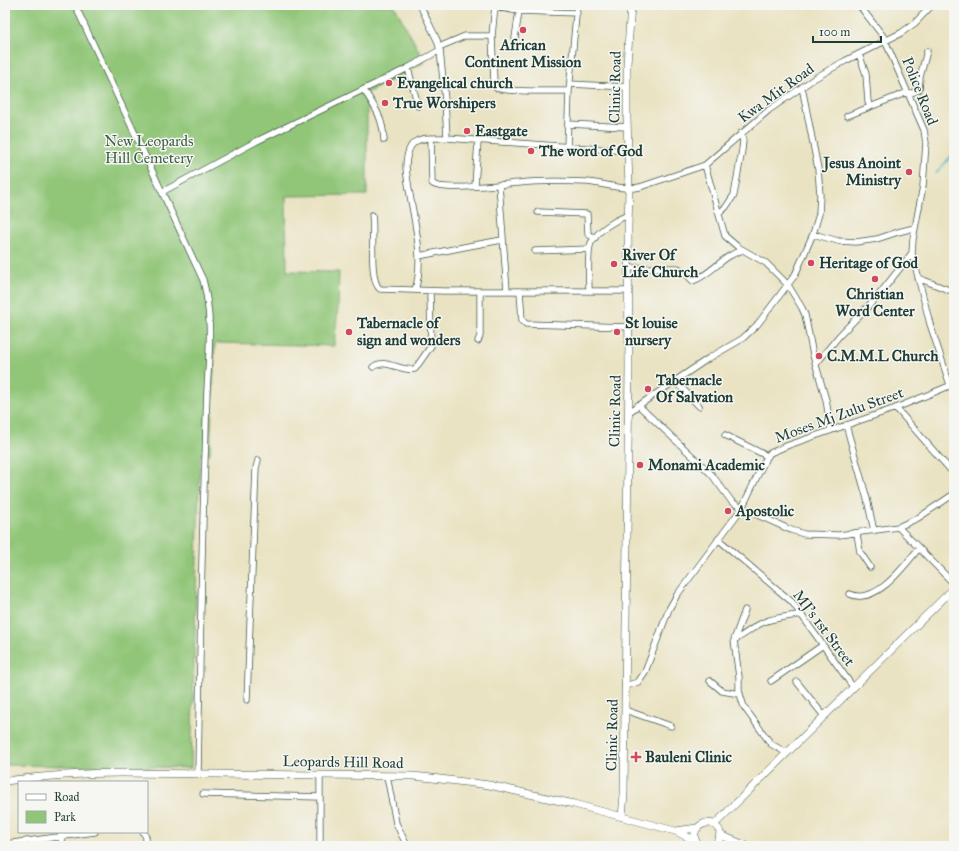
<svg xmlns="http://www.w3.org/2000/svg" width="959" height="851" font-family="'IM FELL Great Primer',serif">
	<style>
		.green { fill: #91c678; stroke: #588256 }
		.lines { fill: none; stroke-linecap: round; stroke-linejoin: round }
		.stream { stroke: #4fb5cd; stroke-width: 1.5 }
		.street-casing { stroke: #3d5649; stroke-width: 7 }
		.secondary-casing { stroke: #3d5649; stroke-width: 8 }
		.street { stroke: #fff; stroke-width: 5.5 }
		.secondary { stroke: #fff; stroke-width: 7 }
		.poi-dot { fill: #d1495b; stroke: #f6f6f2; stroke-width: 1.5 }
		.labels { text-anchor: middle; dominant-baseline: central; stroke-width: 3; stroke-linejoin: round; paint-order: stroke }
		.poi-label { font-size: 15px; font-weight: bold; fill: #1f3d34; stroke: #f6f6f2; text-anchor: start }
		.street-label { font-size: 15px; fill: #1f3d34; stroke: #f6f6f2 }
		.park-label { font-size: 15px; fill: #3c5f45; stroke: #f6f6f2 }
	</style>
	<rect width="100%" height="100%" fill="#f6f6f2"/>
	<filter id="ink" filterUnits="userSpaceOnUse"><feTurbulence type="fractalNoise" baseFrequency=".025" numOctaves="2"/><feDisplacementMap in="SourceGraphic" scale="8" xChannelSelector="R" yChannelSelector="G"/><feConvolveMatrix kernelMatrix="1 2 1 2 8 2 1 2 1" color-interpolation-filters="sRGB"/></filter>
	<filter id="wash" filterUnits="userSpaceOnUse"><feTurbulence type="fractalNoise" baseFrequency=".012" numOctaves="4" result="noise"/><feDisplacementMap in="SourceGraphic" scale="16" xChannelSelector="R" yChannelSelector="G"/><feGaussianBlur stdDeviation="0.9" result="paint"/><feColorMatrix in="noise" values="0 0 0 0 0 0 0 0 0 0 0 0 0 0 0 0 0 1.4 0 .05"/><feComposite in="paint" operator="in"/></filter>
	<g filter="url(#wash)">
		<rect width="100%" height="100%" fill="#eae3c3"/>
		<!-- green -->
		<path class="green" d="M5 5H394L425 62 367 93V195L286 196 287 271 339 272 338 308 334 346 215 343 210 454 200 455 191 768 5 765Z"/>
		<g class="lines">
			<!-- stream -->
			<path class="stream" d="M936 173 954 153"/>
		</g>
	</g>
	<g filter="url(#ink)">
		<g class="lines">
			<defs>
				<path id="street" d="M75 5 203 280C213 317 209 353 207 391 206 413 206 436 205 458 201 563 200 668 198 773
					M420 5 437 40 440 50 445 100 447 138
					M495 5 492 36 494 82 496 88C505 92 556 91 569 91
					M859 5 883 36 924 130 926 143 923 186 913 239 912 253 930 324 950 385
					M495 7 519 11 577 13
					M515 38 519 11
					M439 47 465 36H492
					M859 54 866 74 868 102 870 106
					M408 68 418 106
					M570 84 627 87
					M364 90C375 107 383 118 384 140
					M909 94 919 90 920 77 927 51
					M847 116 908 92
					M568 124 627 127
					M431 138 432 183C439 192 505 184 519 183 541 180 564 181 586 182 604 183 622 191 640 187L705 165 769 110 815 78 845 61 901 33 915 23 932 5
					M567 147 569 91 577 5
					M705 165 725 236 738 247 766 263 788 285 802 308 805 315 813 355 826 400 831 430
					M499 185 507 291
					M475 186 478 141
					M162 192 257 141 408 68 440 50
					M538 212 587 214 588 234 595 238
					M719 213 726 207 734 195 742 150 743 141 741 133
					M372 215C375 230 368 280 380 289L443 291H628
					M813 234 838 241 856 242 877 239 898 232 914 228
					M535 251 589 249
					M419 256 469 246 502 240
					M628 268H678L684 272 693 281C712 274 723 255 743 250
					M918 278 954 292
					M415 290C427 254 409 205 406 167 407 135 422 138 447 138L628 151
					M520 291 522 320 526 324 629 327
					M589 291C589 280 587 251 591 243 598 230 615 220 628 215
					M478 341 480 336V291
					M816 364 839 336 878 296 912 253
					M373 367C384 357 403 373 415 369L431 346 430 291
					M675 381 699 406
					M638 405 704 467 712 475 732 502 742 508 791 530 804 534 839 535 898 527 918 518 954 494
					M896 408 954 474
					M629 412 709 358 742 339 757 325 795 275 813 234 819 214 820 195 818 169 802 87
					M846 425 867 499 874 531
					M725 435 767 456
					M898 527 915 544 954 584
					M857 534 860 552 870 567
					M718 539 792 602 853 687
					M850 594C876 606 905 565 919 548
					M734 640 745 610
					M710 681 722 691 740 694
					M771 681 823 645
					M797 682 824 716
					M625 686 638 682 645 672 669 609 677 595 742 508 764 462 770 453 789 445 896 408 954 384
					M247 700 256 468 258 460
					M625 710 671 726
					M787 753 771 744 744 707 739 691V677L734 640C745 635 754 626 764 622 776 617 789 617 802 614
					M320 776V846
					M387 776 396 823 407 846
					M203 794 320 797
					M143 832 146 837V846
					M60 836 64 846
					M5 844 95 832"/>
				<path id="secondary" d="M5 781C44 776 82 773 121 773L413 776 432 778 489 785 574 804 675 831 696 841
					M622 817 624 794 629 367 628 228 629 189 627 117V64L631 5
					M714 825 954 588
					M676 831 697 828
					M720 835 747 846
					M717 843 727 846
					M700 846C683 831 711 811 720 832L719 841 714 846"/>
			</defs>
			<!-- street casing -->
			<use href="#street" class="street-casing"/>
			<!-- secondary casing -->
			<use href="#secondary" class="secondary-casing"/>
			<!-- street -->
			<use href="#street" class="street"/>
			<!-- secondary -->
			<use href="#secondary" class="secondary"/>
		</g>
	</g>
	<!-- markers -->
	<g class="poi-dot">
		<circle cx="523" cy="30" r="4"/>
		<circle cx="389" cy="83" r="4"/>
		<circle cx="385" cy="103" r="4"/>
		<circle cx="467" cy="131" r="4"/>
		<circle cx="531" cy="151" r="4"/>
		<circle cx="909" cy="172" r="4"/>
		<circle cx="811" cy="263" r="4"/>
		<circle cx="614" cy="264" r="4"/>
		<circle cx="875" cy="279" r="4"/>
		<circle cx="349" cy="332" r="4"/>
		<circle cx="617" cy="332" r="4"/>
		<circle cx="819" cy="356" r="4"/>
		<circle cx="648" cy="389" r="4"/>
		<circle cx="640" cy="465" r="4"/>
		<circle cx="728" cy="511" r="4"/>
		<path d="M634 751h4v4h4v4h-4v4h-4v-4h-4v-4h4z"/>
	</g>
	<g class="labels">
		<!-- poi labels -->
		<g class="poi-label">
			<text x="523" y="45" text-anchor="middle">African<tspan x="523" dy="17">Continent Mission</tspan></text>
			<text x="397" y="83">Evangelical church</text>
			<text x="393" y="103">True Worshipers</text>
			<text x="475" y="131">Eastgate</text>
			<text x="539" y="151">The word of God</text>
			<text x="901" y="163" text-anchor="end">Jesus Anoint<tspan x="901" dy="17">Ministry</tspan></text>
			<text x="622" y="255">River Of<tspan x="622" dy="17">Life Church</tspan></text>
			<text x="819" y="263">Heritage of God</text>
			<text x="875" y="294" text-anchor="middle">Christian<tspan x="875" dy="17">Word Center</tspan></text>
			<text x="357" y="323">Tabernacle of<tspan x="357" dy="17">sign and wonders</tspan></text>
			<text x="625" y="323">St louise<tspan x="625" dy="17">nursery</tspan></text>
			<text x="827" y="356">C.M.M.L Church</text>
			<text x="656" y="380">Tabernacle<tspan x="656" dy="17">Of Salvation</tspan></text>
			<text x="648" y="465">Monami Academic</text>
			<text x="736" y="511">Apostolic</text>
			<text x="645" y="757">Bauleni Clinic</text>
		</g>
		<!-- street labels -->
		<g class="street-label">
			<text transform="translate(615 87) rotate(-89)">Clinic Road</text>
			<text transform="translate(920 91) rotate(68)">Police Road</text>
			<text transform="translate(776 93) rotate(-36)">Kwa Mit Road</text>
			<text transform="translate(615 411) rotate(-89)">Clinic Road</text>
			<text transform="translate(839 415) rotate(-20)">Moses Mj Zulu Street</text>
			<text transform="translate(824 628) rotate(53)">MJ’s 1st Street</text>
			<text transform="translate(612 735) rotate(-89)">Clinic Road</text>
			<text transform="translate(343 762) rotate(1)">Leopards Hill Road</text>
		</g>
		<!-- park labels -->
		<g class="park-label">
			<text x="149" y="141">New Leopards<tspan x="149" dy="17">Hill Cemetery</tspan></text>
		</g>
	</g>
	<!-- margin -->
	<rect width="959" height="851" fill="none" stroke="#f6f6f2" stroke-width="20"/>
	<!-- legend -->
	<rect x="18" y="781" width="130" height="52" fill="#f6f6f2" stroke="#a0aca6"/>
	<rect x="26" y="794" width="20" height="6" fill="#ffffff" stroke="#a0aca6"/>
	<text x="54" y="801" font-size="12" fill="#1f3d34">Road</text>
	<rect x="26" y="811" width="20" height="12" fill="#91c678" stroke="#a0aca6"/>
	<text x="54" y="821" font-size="12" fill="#1f3d34">Park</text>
	<!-- scale -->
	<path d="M813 36v6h68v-6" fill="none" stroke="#1f3d34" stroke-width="2"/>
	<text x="819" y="36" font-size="12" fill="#1f3d34" stroke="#f6f6f2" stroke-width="3" paint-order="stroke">100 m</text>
</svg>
